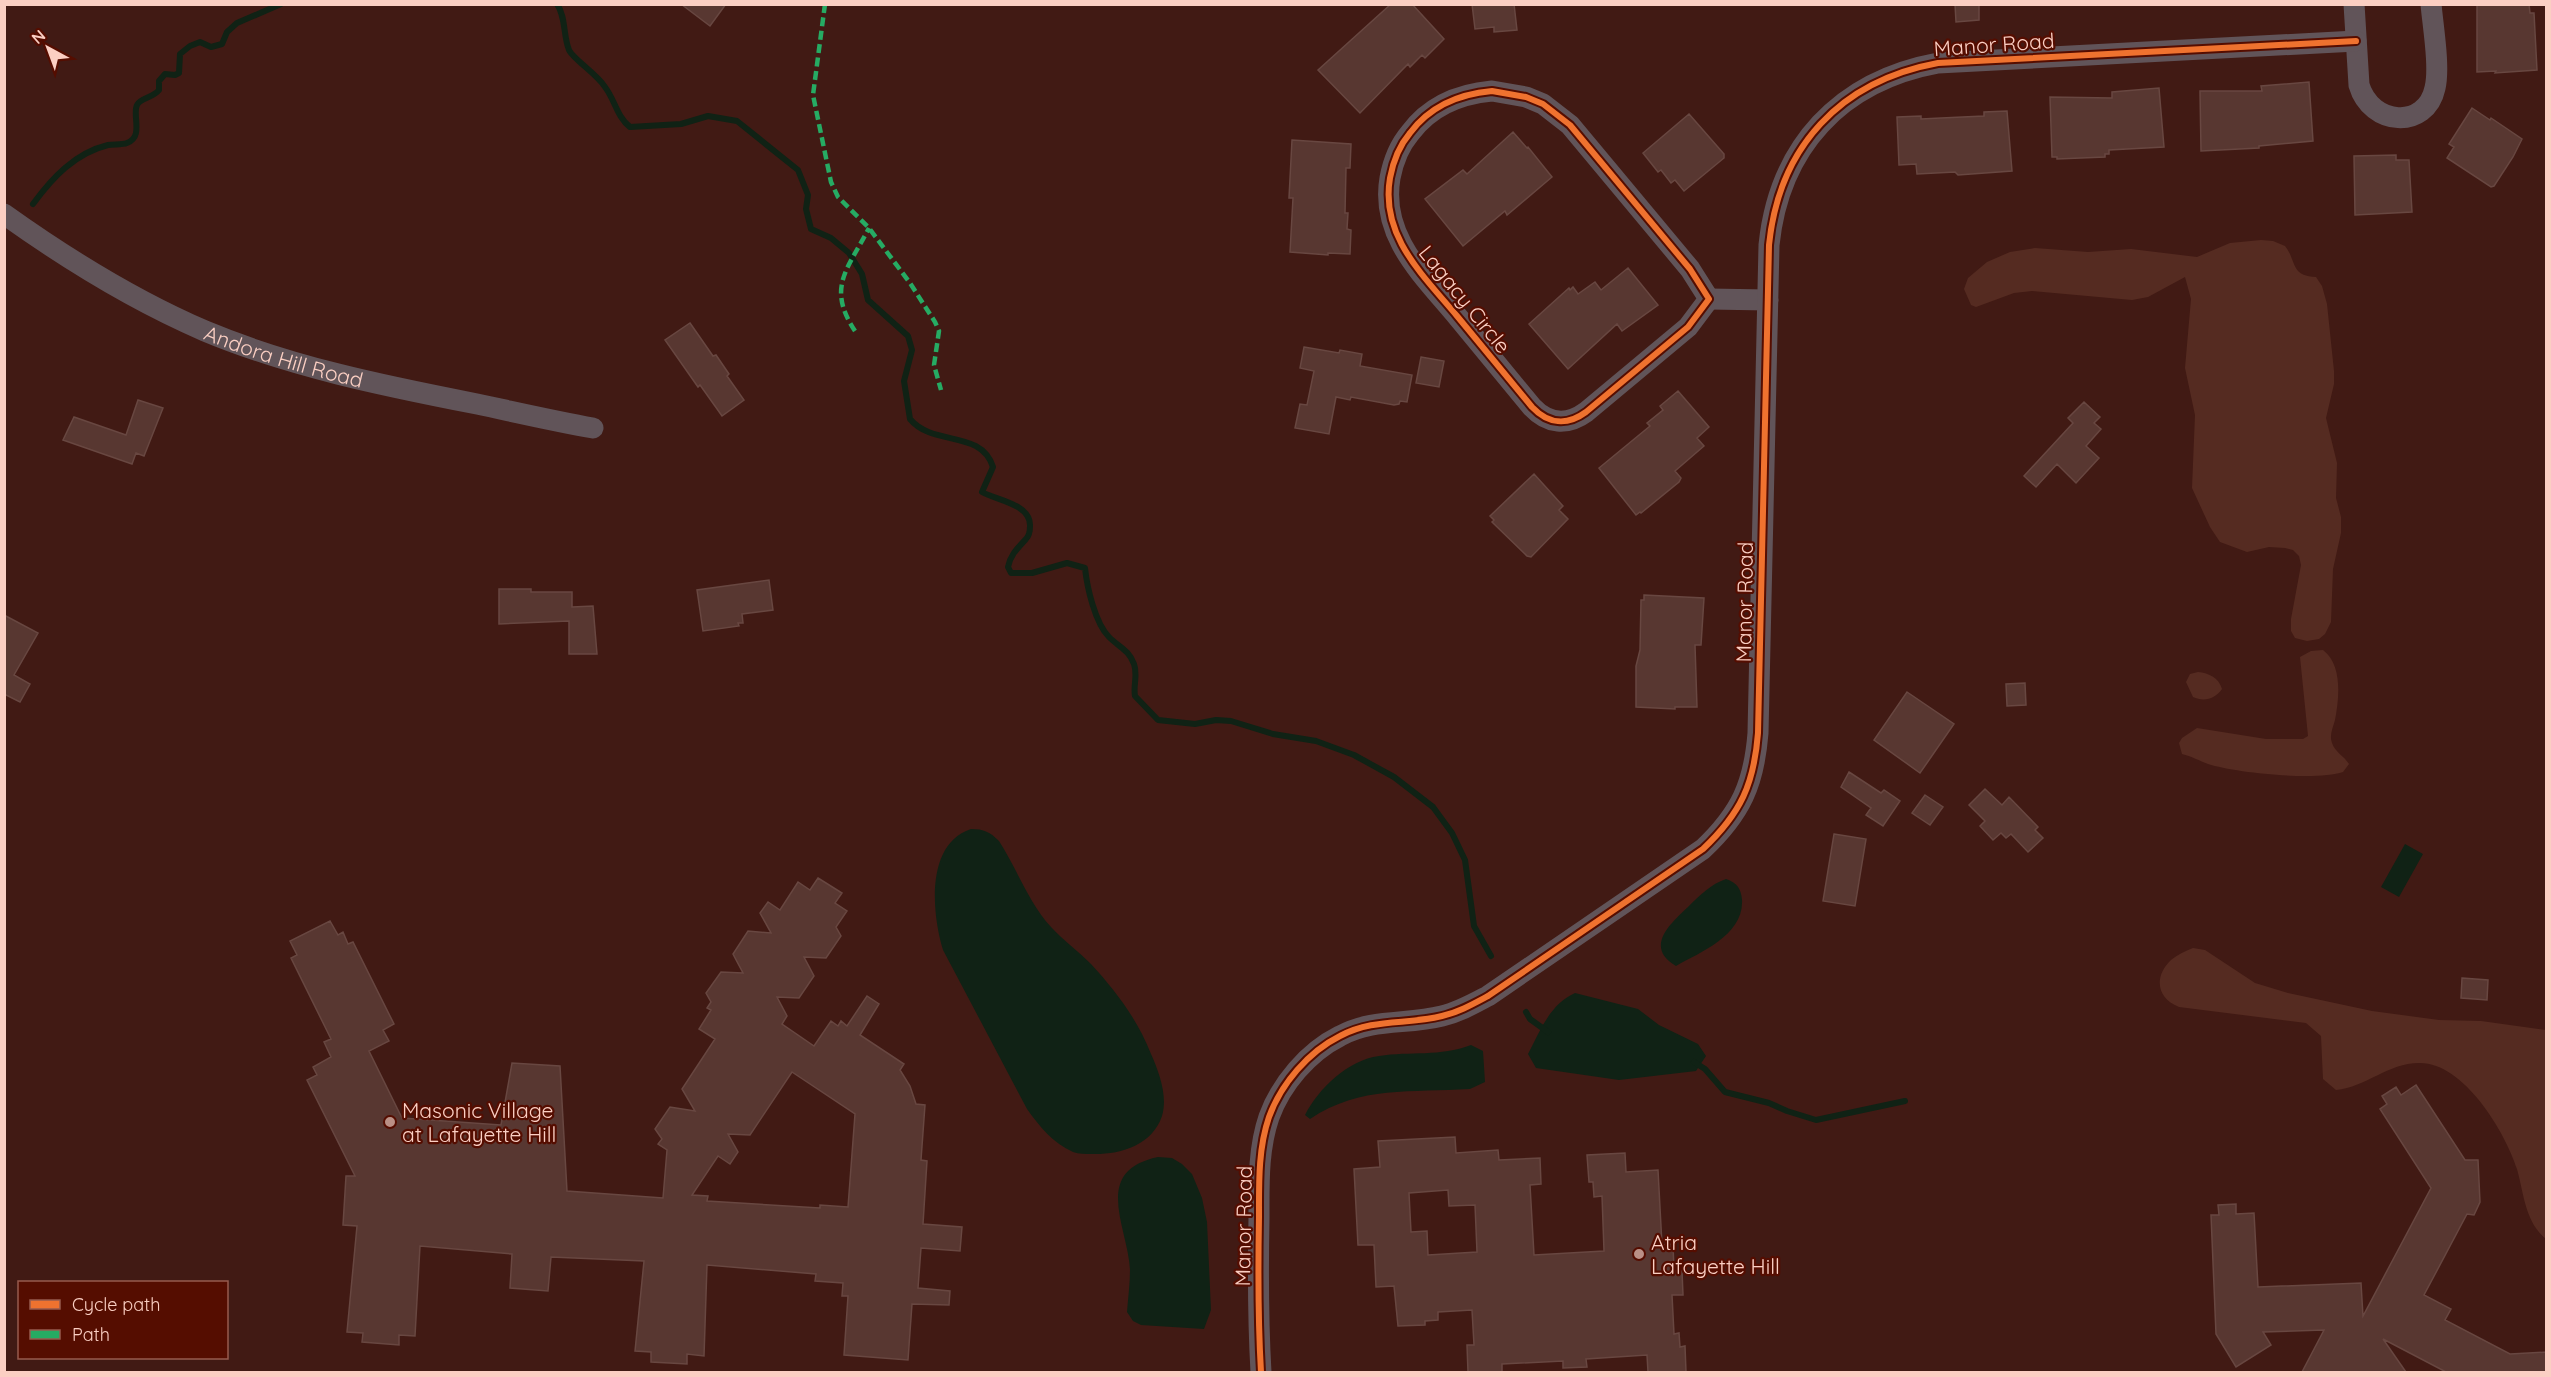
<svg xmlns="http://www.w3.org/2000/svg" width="2551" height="1377" font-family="Quicksand,sans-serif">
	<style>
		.green { fill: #552b21 }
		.water { fill: #102215 }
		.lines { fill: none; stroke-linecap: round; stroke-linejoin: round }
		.stream { stroke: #102215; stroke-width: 6 }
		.building { fill: #583731; stroke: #684741; stroke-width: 1.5; fill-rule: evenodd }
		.street { stroke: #615459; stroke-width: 21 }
		.quiet { stroke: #26ab63; stroke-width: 4.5; stroke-dasharray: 9 4.5; stroke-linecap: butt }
		.cycleway-casing { stroke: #550d00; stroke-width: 10 }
		.cycleway { stroke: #ef722f; stroke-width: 6 }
		.poi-dot { fill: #ba9086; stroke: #550d00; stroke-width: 2 }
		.labels { text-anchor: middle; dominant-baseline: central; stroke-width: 4.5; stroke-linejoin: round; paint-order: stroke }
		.street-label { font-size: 21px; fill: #fbcfc3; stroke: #550d00 }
		.poi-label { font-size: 21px; fill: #fbcfc3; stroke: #550d00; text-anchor: start }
	</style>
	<rect width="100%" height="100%" fill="#411a14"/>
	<!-- green -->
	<path class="green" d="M2261 240 2273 241 2285 246C2297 261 2290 276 2316 277L2322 286 2327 304 2334 371V384L2326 418 2337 463 2336 498 2341 517V533L2333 569 2331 622 2325 634 2319 639 2307 641 2295 638 2291 631V619L2301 565 2299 556 2293 550 2285 548 2269 547 2247 552 2220 542 2210 527 2192 488 2195 415 2185 368 2191 299 2185 277 2148 297 2132 300 2032 291 2014 293 1976 307 1971 305 1964 289 1968 278 1987 262 2010 252 2035 248 2088 252 2131 249 2197 257 2230 243Z
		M2323 650C2343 665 2339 699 2335 720 2333 728 2329 735 2332 743 2335 752 2344 756 2349 764L2343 772C2316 781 2236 773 2208 764 2200 761 2191 756 2182 754L2179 743 2182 738 2197 728 2266 739H2303L2308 736 2300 657 2311 651Z
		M2198 672C2209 673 2219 678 2222 689 2215 699 2204 702 2193 697L2186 682 2190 674Z
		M2193 948 2205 950 2255 983 2288 993 2372 1011 2439 1020 2481 1021 2546 1030V1239C2525 1222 2524 1194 2517 1169 2505 1131 2463 1062 2419 1063 2388 1063 2366 1087 2336 1090L2323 1079 2321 1036 2306 1023 2179 1007C2156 998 2154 976 2171 960 2177 955 2185 951 2193 948Z"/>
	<!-- water -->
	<path class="water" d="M971 829C984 829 990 832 999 841 1017 869 1029 903 1051 927 1063 940 1078 951 1091 964 1115 990 1138 1020 1151 1054 1159 1072 1168 1096 1162 1116 1152 1146 1119 1155 1091 1154 1085 1154 1079 1154 1073 1152 1053 1143 1040 1127 1027 1109L943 950C932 914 925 844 971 829Z
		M2405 844 2423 854 2399 897 2381 887Z
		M1726 879C1737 883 1741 888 1742 900 1744 935 1701 952 1676 966 1644 947 1670 924 1688 907 1700 895 1711 884 1726 879Z
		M1575 993 1638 1009 1659 1025 1698 1044 1706 1056 1696 1071 1619 1080 1536 1068 1528 1054C1540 1031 1550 1004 1575 993Z
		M1471 1045 1483 1051 1485 1082 1470 1089C1411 1093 1361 1085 1310 1119L1305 1115C1318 1089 1348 1060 1379 1056 1410 1051 1440 1057 1471 1045Z
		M1158 1157 1172 1158 1182 1164 1192 1174 1202 1198 1207 1222 1211 1310 1204 1329 1141 1325 1133 1321 1127 1312C1128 1298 1130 1284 1130 1270 1128 1227 1091 1171 1158 1157Z"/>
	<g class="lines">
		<!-- stream -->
		<path class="stream" d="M557 4C566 17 563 35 569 50 573 59 597 74 605 87 615 100 617 117 630 127L681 124 708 116 737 121 798 170 808 195 806 209 811 229 831 238 849 253 862 274 868 300 908 336 912 350 904 381 910 419C933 447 981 429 993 467L982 492C996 500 1031 504 1030 526 1030 531 1029 536 1026 539 1018 548 1010 555 1008 567L1011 573H1032L1067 563 1085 568C1087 587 1095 623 1109 637 1119 647 1129 650 1134 664 1138 675 1133 685 1135 696L1158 720 1195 724 1216 720 1231 721 1273 734 1316 741 1354 755 1394 777 1433 807 1452 833 1465 860 1474 926 1491 956
			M33 204C52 178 75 153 108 145 114 144 122 145 127 143 144 137 132 115 137 105 140 98 153 98 159 90V81L165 74 175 75 179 73 180 54 190 46 200 42 211 47 222 44 227 32 237 23 281 4
			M1526 1012 1530 1019 1548 1032
			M1694 1062 1705 1069 1725 1092 1769 1103 1787 1111 1816 1120 1905 1101"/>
	</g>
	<!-- building -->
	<path class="building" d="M681 4H726L710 26Z
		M1391 4H1412L1444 39 1425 58 1422 55 1410 67 1408 64 1360 113 1318 70Z
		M1472 4H1514L1517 30 1494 32V27L1475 29Z
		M1955 4H1979V20L1956 22Z
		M2477 4H2529L2530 13H2534L2537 70 2495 73 2496 71 2477 72Z
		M2309 82 2313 141 2259 146V148L2201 151 2200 91H2262L2261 86Z
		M2159 88 2164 147 2109 150V154H2105V157L2057 159V157H2052L2050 97 2112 98V92Z
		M2472 108 2490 120 2491 118 2522 139 2513 157 2494 186 2491 187 2447 158 2454 147 2449 144Z
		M2007 111 2012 171 1958 175 1955 172 1917 174 1916 164 1899 165 1897 117 1921 116V119L1941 118 1984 116V112Z
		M1689 114 1724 154V158L1684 191 1675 180 1671 183 1661 170 1658 172 1643 153Z
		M1513 132 1527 148 1528 147 1552 177 1507 215 1505 211 1463 246 1425 199 1463 170 1467 174Z
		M1292 140 1351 144 1350 168H1346L1345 213H1348L1347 229 1351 230 1350 254 1328 253V255L1290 252 1293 198H1289Z
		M2396 155V160H2409L2412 212 2355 215 2354 156Z
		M1628 268 1658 305 1622 331 1617 324 1568 369 1529 324 1569 288 1570 290 1573 287 1578 294 1595 282 1601 290Z
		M690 323 713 356 716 355 729 374 727 376 744 400 722 416 700 385 698 387 665 340Z
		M1304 347 1339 353 1340 350 1362 354 1360 366 1412 375 1407 402 1400 401 1399 404 1394 405 1351 397 1350 400 1336 397 1329 434 1295 428 1300 404 1307 405 1314 371 1300 368Z
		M1421 357 1444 361 1439 387 1416 383Z
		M1678 391 1709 427 1697 438 1704 446 1675 471 1681 478 1679 482 1641 513 1640 512 1636 515 1599 468 1650 426 1647 423 1663 410 1660 406Z
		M138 400 163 408 144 456 136 453 132 464 63 440 74 417 126 435Z
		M2084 402 2100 417 2094 423 2101 429 2086 446 2099 458 2076 483 2057 464 2036 487 2024 476 2073 423 2068 418Z
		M1534 474 1563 506 1559 510 1568 519 1531 557 1527 556 1492 522 1494 520 1490 516Z
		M769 580 773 610 742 614 743 623H738L739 626 703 631 697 590Z
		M499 589H531V592H572V607L593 606 597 654H569V621L499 624Z
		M1644 595 1704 598 1701 645H1695L1697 707H1675V709L1636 707V666L1640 650 1641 600H1644Z
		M4 615 38 633 14 675 30 684 20 702 4 694Z
		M2025 683 2026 705 2007 706 2006 684Z
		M1907 692 1954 724 1920 773 1874 740Z
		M1849 772 1881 793 1884 790 1900 801 1883 826 1866 815 1871 808 1841 787Z
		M1985 789 2002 805 2009 797 2038 827 2035 830 2043 838 2028 852 2011 834 2006 838 2001 833 1993 840 1980 826 1985 821 1969 805Z
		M1925 795 1943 807 1930 825 1912 813Z
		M1834 834 1866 839 1855 906 1823 901Z
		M818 878 842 893 835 903 847 911 836 927 841 936 826 958 804 957 814 976 799 998 777 997 787 1016 782 1024 814 1046 831 1021 838 1026 841 1021 847 1026 867 996 879 1004 860 1035 904 1064 900 1070 910 1086 916 1104 925 1105 921 1160 927 1161 923 1224 962 1227 960 1251 921 1248 918 1288 950 1291 949 1305 912 1304 908 1360 844 1355 848 1296H842L843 1283 815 1281 816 1274 707 1265 704 1356 687 1354V1364L651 1362V1352L635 1351 644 1261 551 1257 548 1291 510 1288 512 1254 420 1246 415 1336 399 1335V1345L362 1342 363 1333 347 1332 357 1226 343 1225 346 1176H355L307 1080 317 1075 313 1067 331 1057 324 1042 331 1039 291 958 297 955 290 941 330 921 338 935 343 932 348 944 353 942 394 1024 383 1030 389 1041 369 1051 402 1118 501 1125 512 1063 560 1066 567 1191 663 1198 667 1150 658 1144 662 1139 655 1129 670 1107 695 1111 682 1089 715 1039 699 1029 711 1010 707 1008 711 1002 706 993 721 972 743 973 733 954 748 931 771 933 760 913 768 902 780 910 798 882 810 890ZM792 1072 855 1114 848 1207 820 1205V1208L707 1201 708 1196 692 1195 718 1156 730 1164 738 1152 728 1134 750 1135Z
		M2462 978 2488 980 2487 1000 2461 998Z
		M2416 1085 2465 1160H2478L2480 1202 2474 1215 2467 1214 2424 1295 2451 1309 2445 1320 2510 1354 2547 1352V1372H2446L2383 1339 2406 1372H2302L2324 1330 2263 1332 2271 1345 2236 1367 2216 1334 2211 1215H2219L2218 1205 2236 1204V1214L2254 1213 2258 1287 2361 1283 2363 1316 2431 1188 2380 1109 2387 1104 2382 1096 2396 1087 2401 1095Z
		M1455 1137 1456 1153 1498 1150 1499 1160 1540 1158 1541 1184 1530 1185 1534 1255 1604 1251 1602 1196 1594 1197 1593 1182H1589L1587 1155 1625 1153 1626 1172 1658 1170 1662 1245 1673 1244 1674 1271H1682L1683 1295H1672L1674 1334 1679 1333 1680 1347 1685 1346 1686 1372H1648L1647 1355 1586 1359 1587 1367 1563 1368V1361L1502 1364V1372H1468L1467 1345H1474L1472 1310 1438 1312V1320L1425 1321V1325L1398 1326 1394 1286 1376 1287 1374 1245H1358L1354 1169 1380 1167 1378 1141ZM1448 1190 1449 1206 1475 1205 1477 1252 1428 1255 1427 1231 1411 1232 1409 1193Z"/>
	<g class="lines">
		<!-- street -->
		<g class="street">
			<path d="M2354 4 2359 85C2371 126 2426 130 2435 88 2440 67 2433 27 2431 4"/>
			<path d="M1492 91 1526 97 1543 104 1570 125 1690 269 1709 299 1688 327 1586 412C1567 426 1548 424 1532 407 1507 377 1482 346 1457 316 1423 275 1380 236 1390 178 1393 162 1399 146 1410 133 1430 106 1459 94 1492 91Z"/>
			<path id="s1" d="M4 214C67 259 133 300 205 331 291 367 385 386 477 404 515 412 554 421 593 428"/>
			<path d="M1709 299 1768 300"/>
			<path d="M1261 1372C1258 1321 1258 1269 1259 1217 1259 1184 1258 1149 1269 1117 1281 1084 1308 1052 1340 1036 1374 1018 1406 1025 1442 1016 1459 1012 1473 1004 1488 996L1703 849C1741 813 1754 784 1758 733L1769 245C1779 147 1840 81 1938 63L2356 41"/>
		</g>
		<!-- quiet -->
		<path class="quiet" d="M825 4 813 95 831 182 838 197 869 228 910 283 935 322 939 331 934 365 941 390
			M855 331C826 287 848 269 869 228"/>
		<defs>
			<path id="cycleway" d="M1492 91 1526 97 1543 104 1570 125 1690 269 1709 299 1688 327 1586 412C1567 426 1548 424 1532 407 1507 377 1482 346 1457 316 1423 275 1380 236 1390 178 1393 162 1399 146 1410 133 1430 106 1459 94 1492 91Z
				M1261 1372C1258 1321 1258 1269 1259 1217 1259 1184 1258 1149 1269 1117 1281 1084 1308 1052 1340 1036 1374 1018 1406 1025 1442 1016 1459 1012 1473 1004 1488 996L1703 849C1741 813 1754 784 1758 733L1769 245C1779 147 1840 81 1938 63L2356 41"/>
		</defs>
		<!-- cycleway casing -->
		<use href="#cycleway" class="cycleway-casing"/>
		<!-- cycleway -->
		<use href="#cycleway" class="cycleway"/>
	</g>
	<!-- markers -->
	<g class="poi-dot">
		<circle cx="390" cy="1122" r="6"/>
		<circle cx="1639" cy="1254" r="6"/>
	</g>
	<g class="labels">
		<!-- street labels -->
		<g class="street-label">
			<text transform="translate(1994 44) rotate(-4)">Manor Road</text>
			<text transform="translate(1465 299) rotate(51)">Lagacy Circle</text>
			<text stroke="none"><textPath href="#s1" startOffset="316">Andora Hill Road</textPath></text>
			<text transform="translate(1744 602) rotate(-89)">Manor Road</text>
			<text transform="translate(1243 1226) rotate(-89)">Manor Road</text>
		</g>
		<!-- poi labels -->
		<g class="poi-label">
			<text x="402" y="1110">Masonic Village<tspan x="402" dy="24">at Lafayette Hill</tspan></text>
			<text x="1651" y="1242">Atria<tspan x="1651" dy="24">Lafayette Hill</tspan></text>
		</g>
	</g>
	<!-- border -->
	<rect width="2551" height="1377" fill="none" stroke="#fbcfc3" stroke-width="12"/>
	<!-- legend -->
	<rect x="18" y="1281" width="210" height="78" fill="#550d00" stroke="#975b4e" stroke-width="1.5"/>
	<rect x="30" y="1300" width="30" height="9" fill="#ef722f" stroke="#975b4e" stroke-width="1.5"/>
	<text x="72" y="1311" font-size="18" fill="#fbcfc3">Cycle path</text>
	<rect x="30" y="1330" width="30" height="9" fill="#26ab63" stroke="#975b4e" stroke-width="1.5"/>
	<text x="72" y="1341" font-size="18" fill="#fbcfc3">Path</text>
	<!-- north arrow -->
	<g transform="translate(48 48) rotate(319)" stroke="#550d00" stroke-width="4.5" paint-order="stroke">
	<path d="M0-4.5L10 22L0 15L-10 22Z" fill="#fbcfc3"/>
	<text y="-9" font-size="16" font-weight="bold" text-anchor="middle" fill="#fbcfc3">N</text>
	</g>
</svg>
